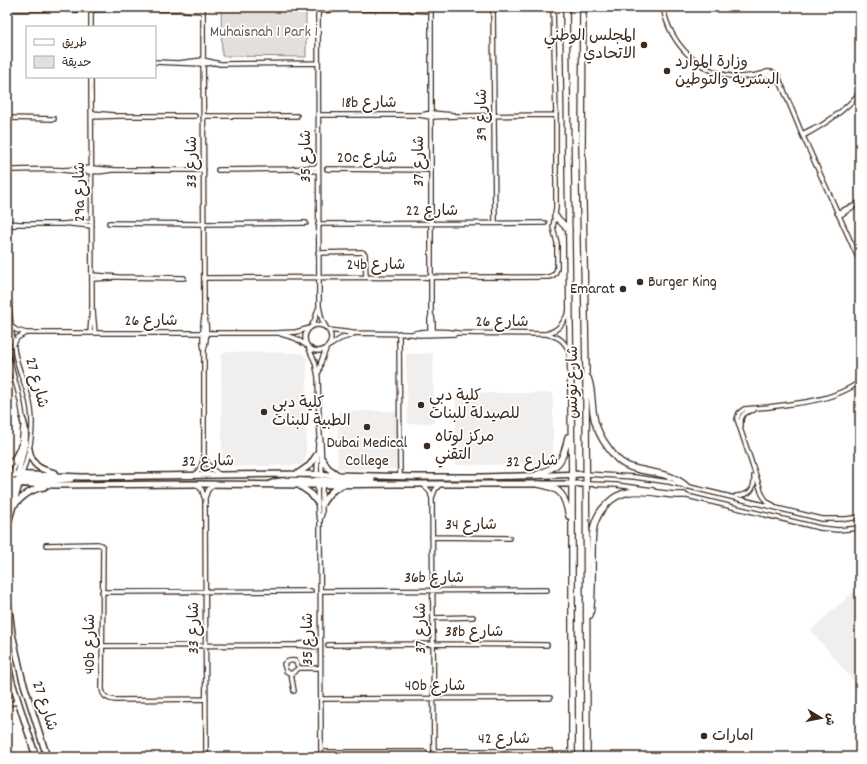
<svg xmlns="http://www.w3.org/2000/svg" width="867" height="764" font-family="Dekko,'Playpen Sans Arabic',sans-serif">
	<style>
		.built { fill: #f1efee }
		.green { fill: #e2e0de; stroke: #8e857e }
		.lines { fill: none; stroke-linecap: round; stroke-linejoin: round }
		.street-casing { stroke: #3b2a1e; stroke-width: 6 }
		.secondary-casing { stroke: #3b2a1e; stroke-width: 8 }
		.primary-casing { stroke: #3b2a1e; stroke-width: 8 }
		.street { stroke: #fff; stroke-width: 3.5 }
		.secondary { stroke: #fff; stroke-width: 5 }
		.primary { stroke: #fff; stroke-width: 5.5 }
		.poi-dot { fill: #3b2a1e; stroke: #fff; stroke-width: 1.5 }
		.labels { text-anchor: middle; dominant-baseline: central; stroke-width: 3.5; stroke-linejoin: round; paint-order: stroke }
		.park-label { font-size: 16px; fill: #65584e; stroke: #fff }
		.poi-label { font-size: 16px; fill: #3b2a1e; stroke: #fff; text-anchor: start }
		.street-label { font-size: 16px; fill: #3b2a1e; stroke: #fff }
	</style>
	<rect width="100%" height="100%" fill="#fff"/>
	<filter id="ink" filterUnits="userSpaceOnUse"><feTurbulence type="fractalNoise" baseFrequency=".025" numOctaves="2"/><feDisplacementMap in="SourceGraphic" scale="8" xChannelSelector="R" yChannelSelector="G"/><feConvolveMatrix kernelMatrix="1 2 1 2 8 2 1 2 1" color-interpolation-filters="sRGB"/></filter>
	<g filter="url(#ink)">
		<!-- built -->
		<path class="built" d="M228 352 302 353 307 357 306 460 301 465 229 467 222 461 221 356 223 353Z
			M433 353 434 423 408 424 406 354Z
			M456 393H553V464L455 465Z
			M338 411H397V469H337Z
			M860 586V689L811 630Z"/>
		<!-- green -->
		<path class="green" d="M221 7H306V57L222 56Z"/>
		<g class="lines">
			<defs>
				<path id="street" d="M91 7V27
					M100 7 110 8
					M318 7 319 306 322 320 327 329
					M329 7 338 8
					M493 7 495 223
					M663 7C670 45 700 75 740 77 747 77 755 76 762 74 765 73 767 71 770 72 774 72 776 74 778 76L802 134 860 262
					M70 8 86 7
					M7 9H63L73 10H91L115 9H178L193 7
					M453 9H493
					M185 10 203 11
					M412 10 431 11
					M318 11 345 9H405L419 7
					M155 62 178 63 203 64 212 63
					M178 63 203 60 220 64 318 63
					M764 75 773 76 778 82
					M92 113 113 115
					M318 115H419L431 117 458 116 556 115
					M421 115 431 113 453 115
					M204 116H297
					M92 117 118 116H195
					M7 118 54 119
					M802 134 816 127
					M803 136C824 125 845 111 860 92
					M327 169 431 170
					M7 170C25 170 44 169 63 170 79 172 96 173 112 170
					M63 170 92 168 115 170H204
					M218 170 292 169 318 167
					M299 170 318 171
					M837 213 850 207
					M839 216 860 202
					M7 223 20 224H64L92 221
					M109 223 204 224 306 223
					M71 224 92 226
					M318 224 545 223
					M7 226 15 225
					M318 253 362 252 365 254 366 277
					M92 275 118 277 184 278
					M204 278 547 277C553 277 556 274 557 268V243L553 227 556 208V115L553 7
					M92 279 111 278
					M7 290C10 311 11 333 15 354 18 368 24 381 28 395 36 422 31 448 22 474
					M93 311 95 333
					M432 316 433 322V334
					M305 338a13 13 0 1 1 26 0a13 13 0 1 1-26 0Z
					M11 326 16 330 26 333H276L296 332 310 328
					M311 327 315 319 318 309
					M328 330 353 333 412 334 419 335 455 334
					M90 333 92 306 91 77
					M399 333 400 477
					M548 333C560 330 564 321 569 311
					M281 334 295 338 306 345
					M412 334C422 330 447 331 458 333L546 334C560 337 563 340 570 352
					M430 335V319L431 315V7
					M14 344 17 338 24 334
					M329 346 340 339 352 335
					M7 348C11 374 22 395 23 421
					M204 349C207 341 207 325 205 318
					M309 349 315 362 318 377 319 418 320 435 321 442 322 476
					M319 372 321 362 326 349
					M769 407C804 402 829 402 860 382
					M770 407 744 409 739 413 737 419 762 494 767 502 773 505
					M741 426C740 416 743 412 754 410
					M21 447 23 427
					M205 458C207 466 213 470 220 475
					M12 474 19 455
					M586 474 634 477 669 482 822 519H846L860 517
					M195 475 201 467 204 457V349L203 344V324L204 317 203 7
					M317 475 318 442 320 436
					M317 483 318 514 320 520
					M196 484 202 490 204 497
					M423 484 430 492 432 499 434 757
					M586 484 616 485 653 490
					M683 495 820 528 838 530 860 528
					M736 496C750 495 755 490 754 476
					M432 498 435 490 440 484
					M432 537 509 538
					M46 545 98 544 101 545 103 547 102 689C103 697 108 699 115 700L206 699
					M320 591 547 590
					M102 592 311 591
					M433 618 473 617
					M299 644 320 642
					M328 645 433 644 547 645
					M101 646 296 645 320 647
					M291 674 299 668H320
					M294 691 291 674 286 671 284 664C288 661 290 660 295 661L299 668
					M321 699 550 698
					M7 704 18 702
					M434 751H551
					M321 752H425
					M206 757 205 498 208 490 213 485
					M321 757 320 520 322 514V484"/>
				<path id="secondary" d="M29 449C32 466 39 469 55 473
					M322 459 328 468 338 475
					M7 466 14 460 21 446
					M7 474 82 477 220 475 297 474 414 477H482L586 474
					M297 474 310 465 318 453
					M18 476C20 457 30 440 23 420
					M7 483 54 485 196 484 310 485 399 484H586
					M10 483 21 479 55 480 71 479
					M270 484C281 478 301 481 313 481L317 480 320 477
					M317 485 319 481 324 480H372
					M300 486 310 493 317 502
					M7 492 12 474
					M322 504C327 496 332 489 341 486
					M14 505C23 496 31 489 44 487
					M7 510 14 486V481
					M7 527 20 481
					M7 592 12 633 22 678 47 757
					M7 661 12 682 36 757"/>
				<path id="primary" d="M566 7 572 484V757
					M583 7 582 144 586 373 587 757
					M555 216 569 230
					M588 378C593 391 591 404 594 417 595 426 599 433 603 440 613 455 619 465 637 469 654 473 673 474 686 486
					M536 475C559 467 563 462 568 437
					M538 484C562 488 564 494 569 516
					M590 615C593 595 592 574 592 554 592 545 592 535 594 526 598 510 612 495 629 492 647 489 666 496 684 495"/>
			</defs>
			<!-- street casing -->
			<use href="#street" class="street-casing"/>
			<!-- secondary casing -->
			<use href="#secondary" class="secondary-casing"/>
			<!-- primary casing -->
			<use href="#primary" class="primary-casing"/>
			<!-- street -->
			<use href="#street" class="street"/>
			<!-- secondary -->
			<use href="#secondary" class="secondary"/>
			<!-- primary -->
			<use href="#primary" class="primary"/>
		</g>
	</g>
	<!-- markers -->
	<g class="poi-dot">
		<circle cx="644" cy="45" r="4"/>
		<circle cx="667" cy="71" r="4"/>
		<circle cx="640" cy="282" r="4"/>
		<circle cx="623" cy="289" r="4"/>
		<circle cx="421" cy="405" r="4"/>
		<circle cx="264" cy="412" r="4"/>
		<circle cx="367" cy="427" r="4"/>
		<circle cx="427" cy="446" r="4"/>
		<circle cx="704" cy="736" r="4"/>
	</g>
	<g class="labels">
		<!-- park labels -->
		<g class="park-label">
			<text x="264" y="32">Muhaisnah 1 Park 1</text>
		</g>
		<!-- poi labels -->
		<g class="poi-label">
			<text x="636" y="36" text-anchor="end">المجلس الوطني<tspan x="636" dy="18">الاتحادي</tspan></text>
			<text x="675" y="62">وزارة الموارد<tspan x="675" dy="18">البشرية والتوطين</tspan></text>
			<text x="648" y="282">Burger King</text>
			<text x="615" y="289" text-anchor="end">Emarat</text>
			<text x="429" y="396">كلية دبي<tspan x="429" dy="18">للصيدلة للبنات</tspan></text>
			<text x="272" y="403">كلية دبي<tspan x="272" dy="18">الطبية للبنات</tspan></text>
			<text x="435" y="437">مركز لوتاه<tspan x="435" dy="18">التقني</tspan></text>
			<text x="367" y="443" text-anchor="middle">Dubai Medical<tspan x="367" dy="18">College</tspan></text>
			<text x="712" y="736">امارات</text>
		</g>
		<!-- street labels -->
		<g class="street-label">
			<text x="369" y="103">18b شارع</text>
			<text transform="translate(482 115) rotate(-90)">شارع 39</text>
			<text transform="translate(306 156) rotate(-90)">شارع 35</text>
			<text x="367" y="158">20c شارع</text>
			<text transform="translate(419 161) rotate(-90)">شارع 37</text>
			<text transform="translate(192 162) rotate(-90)">شارع 33</text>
			<text transform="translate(80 192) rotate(-90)">29a شارع</text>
			<text x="432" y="211">شارع 22</text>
			<text x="376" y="265">24b شارع</text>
			<text x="151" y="321">شارع 26</text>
			<text x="502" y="322">شارع 26</text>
			<text transform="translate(573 382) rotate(-90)">شارع تونس</text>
			<text transform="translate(36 383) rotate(75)">شارع 27</text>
			<text transform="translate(208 462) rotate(-1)">شارع 32</text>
			<text transform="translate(532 462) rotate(-2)">شارع 32</text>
			<text x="471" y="525">شارع 34</text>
			<text x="434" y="578">36b شارع</text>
			<text transform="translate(194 628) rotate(-90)">شارع 33</text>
			<text transform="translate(421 628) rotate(-90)">شارع 37</text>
			<text x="474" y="632">38b شارع</text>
			<text transform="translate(308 639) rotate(-90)">شارع 35</text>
			<text transform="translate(90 644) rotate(-90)">40b شارع</text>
			<text x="435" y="686">40b شارع</text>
			<text transform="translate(44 706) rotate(72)">شارع 27</text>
			<text x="504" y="739">شارع 42</text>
		</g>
	</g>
	<!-- margin -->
	<rect width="867" height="764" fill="none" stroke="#fff" stroke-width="24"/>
	<rect x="12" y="12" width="843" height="740" fill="none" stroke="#3b2a1e" stroke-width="1.5" filter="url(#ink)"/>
	<!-- legend -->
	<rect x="26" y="26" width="130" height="52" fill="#ffffff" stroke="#b1aaa5"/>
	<rect x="34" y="39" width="20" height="6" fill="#ffffff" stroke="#b1aaa5"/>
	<text x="62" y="46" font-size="12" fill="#3b2a1e">طريق</text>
	<rect x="34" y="56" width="20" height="12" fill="#e2e0de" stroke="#b1aaa5"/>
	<text x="62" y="66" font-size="12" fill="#3b2a1e">حديقة</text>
	<!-- north arrow -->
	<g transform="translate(821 718) rotate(100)" stroke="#ffffff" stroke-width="3" paint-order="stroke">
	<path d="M0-3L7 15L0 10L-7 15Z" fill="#3b2a1e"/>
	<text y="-6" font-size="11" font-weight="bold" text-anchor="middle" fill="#3b2a1e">ش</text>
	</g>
</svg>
